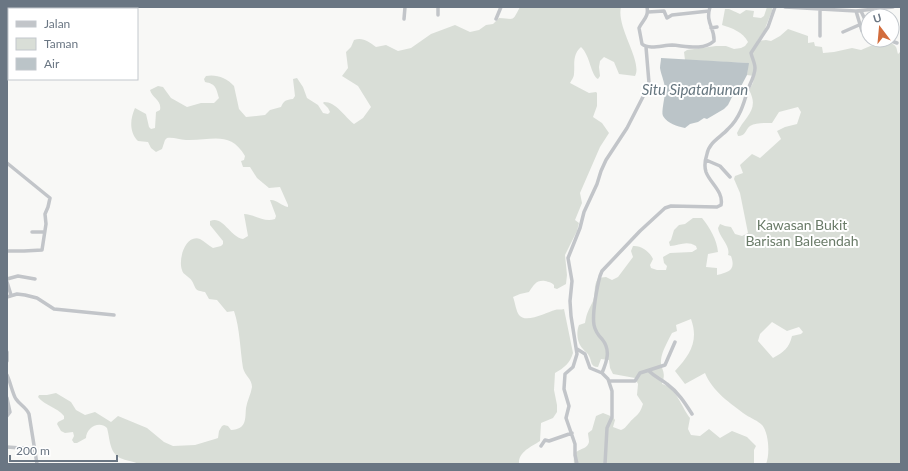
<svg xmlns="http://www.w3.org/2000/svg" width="908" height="471" font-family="Lato,sans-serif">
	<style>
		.green { fill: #d9ded7; fill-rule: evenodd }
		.water { fill: #bbc4c8 }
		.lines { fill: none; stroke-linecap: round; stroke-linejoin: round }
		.street { stroke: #c2c5c9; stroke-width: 3.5 }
		.labels { text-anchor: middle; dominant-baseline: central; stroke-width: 4; stroke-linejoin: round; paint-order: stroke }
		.park-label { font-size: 14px; fill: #6a7b68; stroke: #fff }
		.water-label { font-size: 15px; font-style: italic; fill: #66767f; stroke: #fff }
	</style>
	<rect width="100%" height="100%" fill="#f8f8f6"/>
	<!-- green -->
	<path class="green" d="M520 7H621C616 27 643 62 635 76L619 74 614 62 604 57 600 61 599 67 600 76 598 79C591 76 590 55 581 47 572 55 575 64 574 74 574 77 571 81 570 83L589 93 596 92 597 93V106L593 117 602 123 609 133 600 147 580 193 582 203 575 220 579 223 577 231 565 255 567 275 566 284 557 289 554 288V285C551 282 549 282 545 281 536 280 534 285 529 292L520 294 513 297C515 302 516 311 519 315 526 324 547 312 555 310 557 309 561 310 564 309L573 353C570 363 564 368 555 373L554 390 557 405V412L553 418 541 423 540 441C531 447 518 452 519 464H139C133 461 126 461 120 458 109 452 110 438 107 428 99 420 86 428 86 438L77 443H74L72 440 74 436 73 432 65 433 61 431 57 424 58 422 64 419V416C57 407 45 406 38 397L39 395H47L56 393 71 402 76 410 85 415 95 412 111 422 118 416 147 428 164 442 173 446 195 445 215 439 218 438 219 431 222 426 224 425 228 426 231 430C247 429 245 419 246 408 247 401 251 394 252 387 252 379 245 376 243 368 240 349 240 329 234 311L227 312 217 300 209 299 205 292C194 290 197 290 192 281 189 276 183 275 182 270 178 260 185 234 200 239 204 241 209 246 213 248L221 246 223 244V241L210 225V221C223 215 230 237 243 239L248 236 244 214C254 214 264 223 275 219L276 216 270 200C276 199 282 206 288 207V205L280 187 269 188 257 178 250 167H243L241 161 244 160 245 156C230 130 211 141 186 140 179 140 174 137 167 138L165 140 162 149 156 152 151 148 148 142 138 141C129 132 130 119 135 108L146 114 149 127 151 129 155 128 156 112 160 110C162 100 152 98 150 90L158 86 163 87 171 98 187 107 201 103H214L219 98C216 88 216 84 205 82L204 79 206 76C216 74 227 78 234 86L239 109 246 117 265 115 270 110 281 107C284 100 286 100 293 99L295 96 293 79 297 78 303 87 307 98 318 105 323 113 328 114 330 112 328 108 323 103 324 102C336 102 344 116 354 124L363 118 371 107 358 86 342 76 348 68 346 52 351 47 354 40C363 37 369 42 376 47L386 45 398 51 411 48 431 34 455 25 470 32 479 30 486 25 493 24 499 18C515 19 512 22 520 7Z
		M767 7 772 8V11L764 31 757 41 766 40 771 41 780 36 788 29 808 36V43L814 42 815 46 822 47 823 53 834 52 852 48 861 50 875 44 877 40C882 40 893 42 896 47 897 49 897 51 898 54L901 51V464H766C770 455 769 433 762 425 758 421 751 418 746 415 731 404 712 391 705 373L685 384 675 371C690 355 699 341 691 319L676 325 677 331 672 333C668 341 662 351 661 360 660 370 667 370 662 384 676 387 682 408 690 418L688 429 691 435 700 436 709 429 720 438 732 431 747 437 756 446 754 450V463H746L745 464H574C572 445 586 453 589 442 589 439 588 435 588 433L592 430 596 416 603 413 613 417 615 420 613 427 621 430C626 428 626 426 630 422 637 414 639 416 643 404L637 395 638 384 635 378 613 374 610 368 609 360 601 359 598 367C590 367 592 361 589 356 588 353 585 352 583 349 577 343 576 332 579 325L585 323C587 311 589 310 593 301 596 293 593 287 598 278L606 277 612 280 618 277 633 257 631 251 633 246C641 245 650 252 653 259L650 265 651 268 657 270H666L667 266 664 263 663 257 670 253 692 252 697 249 696 246C686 240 679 246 670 246L669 242 671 240 674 230 679 225 685 224 693 218H702C710 228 717 240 718 252L708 254 706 267 717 268V275C729 272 736 270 731 256L728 255C731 246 719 237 718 228L720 224 725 226 731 227 735 234 742 236 748 233 740 193 734 179 735 176 743 173 740 165 752 154 760 158 781 139 777 131 785 127 797 124 801 112 798 107 779 112 772 123C766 123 756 122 750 126 745 130 746 136 738 136L737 133C745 116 760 110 749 90L753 83 754 76 747 75 748 63 685 60 684 52 687 50 716 46H726L734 49 741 48 745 46 748 42C743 32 732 28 722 25L725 9H729L740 14 746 10 754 11 753 17 761 18 764 16ZM772 322 787 331 799 327 803 332 801 334 792 336C789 348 784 352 773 358L758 341 760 334Z"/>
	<!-- water -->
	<path class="water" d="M661 58 749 63 747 75 738 92 732 97 728 105 724 109 707 119 704 118 698 122 690 124 685 128C677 126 668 124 663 116 661 112 665 97 665 92 666 85 661 75 660 68 660 65 661 61 661 58Z"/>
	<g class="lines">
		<!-- street -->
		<path class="street" d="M647 7C649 17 643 20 639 28L642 44C649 50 663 45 672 45 686 46 703 51 714 41 715 28 705 23 710 7
			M785 7 856 11 893 7
			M856 11 862 31
			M861 11 868 26
			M648 12 664 11 667 18 672 15 709 11
			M438 15V7
			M404 19 405 7
			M496 19 501 7
			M711 28 717 27
			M843 32 859 25
			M820 36V9
			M889 40 897 43
			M706 160 720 166 730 177
			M7 163 50 198 48 207 45 214 46 224 42 250 24 251H7
			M32 232H44
			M7 279 18 276 35 279
			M7 282 11 295
			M7 297 17 294 25 295 37 298 54 309 114 315
			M577 349 585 354 590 368 602 373 608 379 612 391V417L607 428 605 464
			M7 352V361
			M649 371C656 378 660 378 667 384 678 392 685 403 692 414
			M602 373C607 361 611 350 602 339 598 335 595 330 594 325 592 314 597 287 600 276L602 271 640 231 665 208 671 206 717 207 721 205C724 192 710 183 706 172 704 166 705 160 707 154 709 142 721 137 728 129 740 118 744 103 748 89 751 82 755 75 755 68 755 63 752 58 751 53L768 27 775 7
			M7 375C10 381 13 395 16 399 20 405 26 407 29 414L37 464
			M609 381H635L640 373 665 365 675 342
			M7 398 10 412 7 416
			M541 446 545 440 549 441 572 433
			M7 447 34 449
			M577 464 575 455V444L566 418 569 406 564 389 565 374 573 367 577 354 571 316 570 301 572 281 568 258 580 228 584 212 597 184 601 171 606 160 627 128 648 87 649 83 646 47"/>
	</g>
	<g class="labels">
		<!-- park labels -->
		<g class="park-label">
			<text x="802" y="224">Kawasan Bukit<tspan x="802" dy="16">Barisan Baleendah</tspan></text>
		</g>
		<!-- water labels -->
		<g class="water-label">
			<text x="695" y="89">Situ Sipatahunan</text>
		</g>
	</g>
	<!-- border -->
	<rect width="908" height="471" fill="none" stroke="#6a7683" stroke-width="16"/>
	<!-- legend -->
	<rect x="8" y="8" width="130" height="72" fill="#ffffff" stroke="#c3c8cd"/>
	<rect x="16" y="21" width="20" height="6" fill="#c2c5c9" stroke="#c3c8cd"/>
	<text x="44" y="28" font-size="12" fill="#6a7683">Jalan</text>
	<rect x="16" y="38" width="20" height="12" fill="#d9ded7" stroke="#c3c8cd"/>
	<text x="44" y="48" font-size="12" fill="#6a7683">Taman</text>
	<rect x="16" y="58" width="20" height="12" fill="#bbc4c8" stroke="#c3c8cd"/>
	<text x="44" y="68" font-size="12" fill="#6a7683">Air</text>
	<!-- north arrow -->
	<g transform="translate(880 28) rotate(344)"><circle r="19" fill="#ffffff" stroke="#c3c8cd"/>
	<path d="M0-3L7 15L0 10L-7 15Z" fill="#d26c3c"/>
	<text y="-6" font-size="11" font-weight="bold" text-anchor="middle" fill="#6a7683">U</text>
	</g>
	<!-- scale -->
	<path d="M10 455v6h107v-6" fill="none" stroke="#6a7683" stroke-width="2"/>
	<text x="16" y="455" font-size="12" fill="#6a7683" stroke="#ffffff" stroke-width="3" paint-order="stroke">200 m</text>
</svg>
